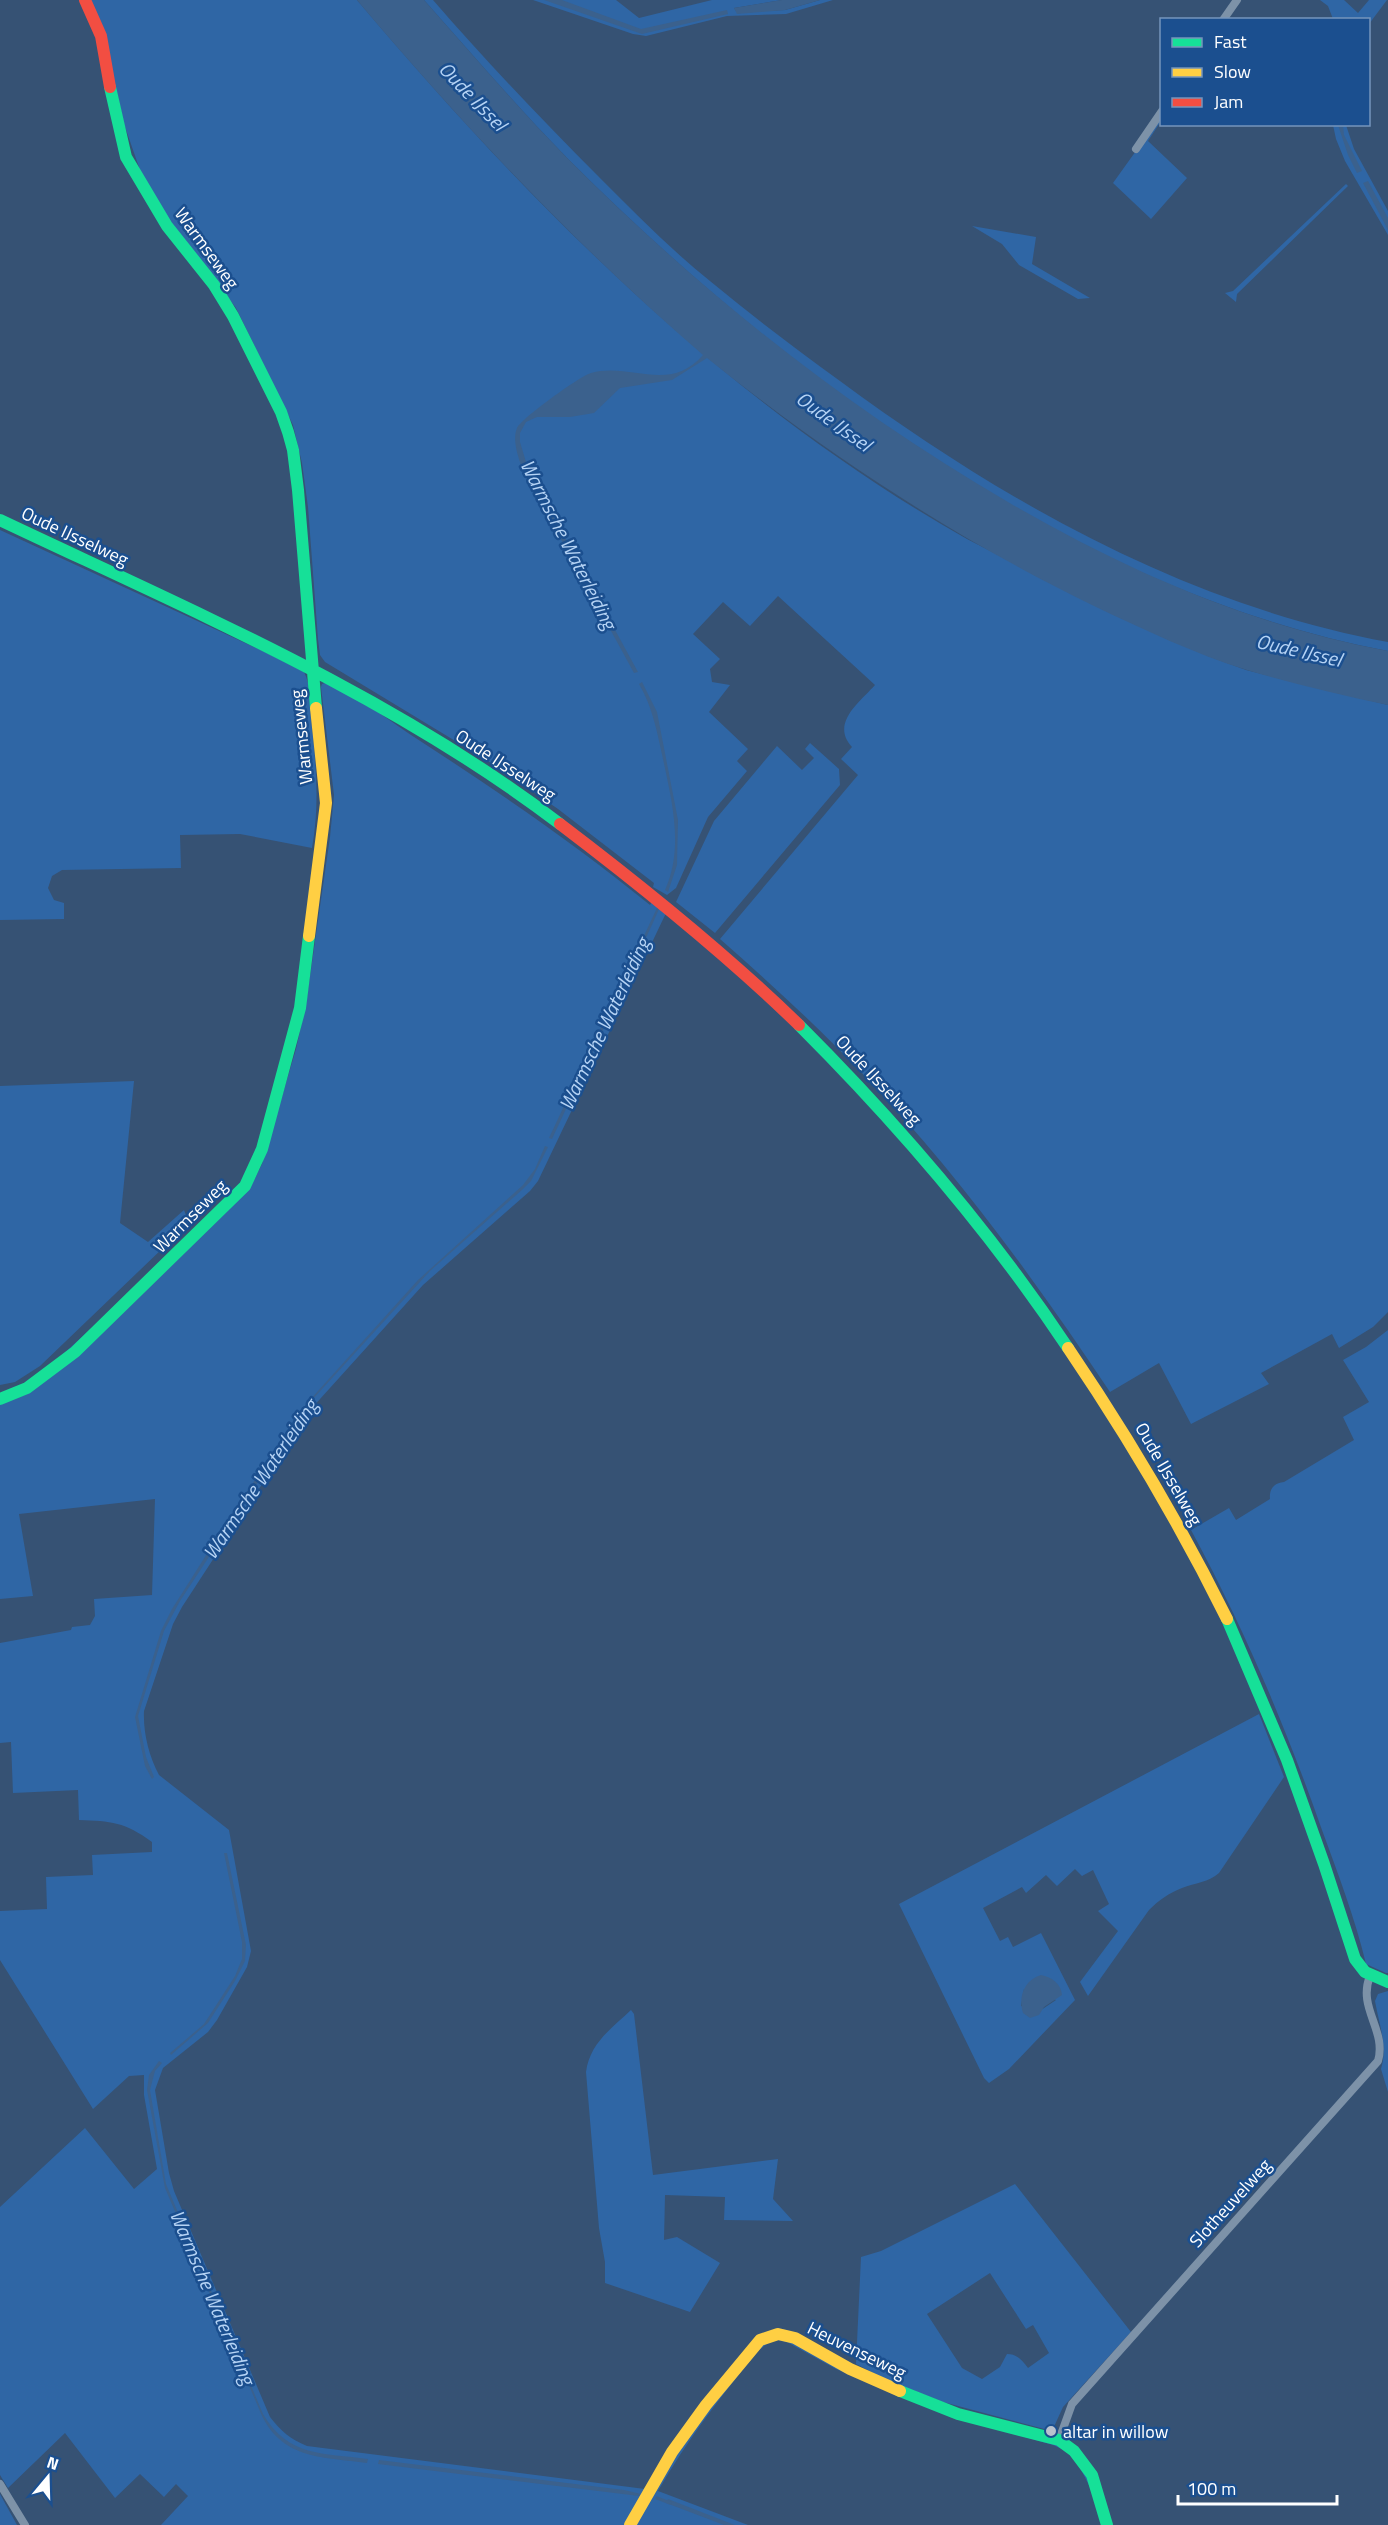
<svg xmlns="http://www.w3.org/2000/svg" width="1388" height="2525" font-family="'Titillium Web',sans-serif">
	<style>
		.green { fill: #2f66a5; fill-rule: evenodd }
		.water { fill: #3b618d }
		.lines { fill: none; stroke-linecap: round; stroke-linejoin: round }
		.stream { stroke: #3b618d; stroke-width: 3 }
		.street { stroke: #7d92a8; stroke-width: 8 }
		.fast { stroke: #16e098; stroke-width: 12 }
		.slow { stroke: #ffcf43; stroke-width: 12 }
		.jam { stroke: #f24e42; stroke-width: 12 }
		.poi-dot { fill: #b9c2ce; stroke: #1b4f8f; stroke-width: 2 }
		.labels { text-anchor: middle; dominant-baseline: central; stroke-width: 5; stroke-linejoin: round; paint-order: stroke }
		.street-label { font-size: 18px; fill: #fff; stroke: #1b4f8f }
		.poi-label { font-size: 18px; fill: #fff; stroke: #1b4f8f; text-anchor: start }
		.water-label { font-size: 20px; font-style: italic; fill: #b5d3f5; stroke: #1b4f8f }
	</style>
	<rect width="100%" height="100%" fill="#365274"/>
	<!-- green -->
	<path class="green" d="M91 0H357C533 208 728 404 967 539 993 553 1020 565 1046 577 1100 604 1154 630 1208 656L1246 670 1388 705V1312L1373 1327 1339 1348 1332 1334 1261 1373 1269 1384 1191 1424 1159 1363 1110 1392C1035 1280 955 1170 862 1073 817 1026 769 982 720 939L858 775 841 759 852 747C830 723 860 702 875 685L778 596 750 626 723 602 693 634 720 659 710 669 712 682 730 685 709 712 748 749 737 761 747 771 708 817 676 888 667 895 653 887 654 883 558 809 485 759 325 662 320 655 318 639 308 507 302 463 293 425 236 308 170 221 140 170 124 124 104 33Z
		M424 0H433C486 61 541 119 598 176 634 212 670 249 710 281 752 316 796 349 840 381 1004 502 1187 605 1388 642V651C1077 592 788 379 568 159 518 108 472 54 424 0Z
		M533 0H616L639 18 712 0H782L734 8 737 12 785 10 820 0H833L786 14 727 16 646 36 633 34Z
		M1320 0H1344L1358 13 1369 0H1387L1369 24 1368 20 1333 19 1328 6Z
		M1161 116V121L1148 141 1187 178 1151 219 1113 183Z
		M1333 125H1346L1354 149 1388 211V235L1345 161 1336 139Z
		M1346 184 1348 186 1237 294 1236 302 1225 293 1233 291Z
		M972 226 1036 237 1032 264 1090 298 1078 299 1019 265 1002 244Z
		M0 530 269 654 304 672C311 685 310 704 311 718 316 762 320 804 312 848L240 834 180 835 181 868 62 870 52 876 48 888 54 900 64 903V919L0 920Z
		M325 683C349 690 389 720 411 735 493 788 574 843 650 905L653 900 667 911 538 1181 530 1191 423 1285 311 1409 182 1607 173 1624 144 1711C143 1733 149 1756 159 1775L229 1830 251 1951 247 1967 217 2020 208 2032 163 2068 155 2090 169 2173 174 2191 270 2417C281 2431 290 2439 307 2446L645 2489 625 2525H161L188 2496 176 2484 164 2497 140 2474 115 2498 65 2433 8 2488 0 2475V2207L85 2128 134 2189 157 2169 144 2095V2075L129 2076 93 2109 0 1960V1911L47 1909 46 1877 93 1875 92 1855 152 1852V1842C125 1822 111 1821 79 1820L78 1790 13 1793 11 1742 0 1743V1643L71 1630 72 1627 90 1625 95 1616 94 1599 152 1595 155 1499 19 1514 33 1596 0 1599V1400L15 1398 254 1180 262 1164 296 1049 306 1004 330 837 334 795 321 687 322 684Z
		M810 743 839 769 840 785 715 933 676 902 714 821 777 746 802 770 814 758 805 749Z
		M134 1081 120 1223 148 1242 184 1210 189 1223 40 1366 15 1382 0 1385V1086Z
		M1388 1330V1973H1386L1366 1964C1355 1918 1338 1874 1322 1830 1286 1727 1243 1626 1191 1530L1229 1508 1236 1520 1270 1499C1269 1489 1274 1483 1284 1482L1354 1440 1343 1417 1369 1402 1343 1360 1366 1347Z
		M1259 1714 1284 1777 1219 1873C1209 1882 1195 1883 1182 1888 1169 1893 1159 1900 1149 1910L1088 1996 1080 1982 1118 1931 1098 1911 1109 1904 1093 1870 1082 1876 1075 1869 1057 1886 1046 1875 1026 1893 1022 1887 983 1908 1000 1941 1008 1937 1013 1947 1041 1933 1075 2000 1009 2069 989 2083 984 2078 899 1904ZM1024 1989 1056 2000 1041 2010 1021 2006Z
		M1388 1991V2092L1381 2069C1388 2047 1379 2024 1375 2001L1378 1994Z
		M631 2010 634 2014 653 2175 778 2159 773 2199 793 2221 724 2220 725 2197 665 2195 664 2240 677 2237 720 2263 690 2312 605 2283V2262L599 2228 586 2072C590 2043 611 2029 631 2010Z
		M1015 2184 1131 2332 1063 2407 1052 2431 943 2402 889 2381 856 2364 861 2257 881 2251ZM990 2273 1026 2329 1033 2325 1049 2353 1028 2368C1022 2360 1017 2354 1007 2354L1000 2367 982 2379 962 2368 927 2314Z
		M782 2337 838 2367 1064 2447 1087 2471 1097 2501 1077 2462 1066 2451 1053 2445 941 2413 836 2369 787 2342 777 2340 768 2343 758 2351C721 2396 687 2440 658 2491L748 2525H634L677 2450 762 2345Z
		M0 2494 17 2525H0Z"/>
	<!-- water -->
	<path class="water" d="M357 0H424C472 54 518 108 568 159 700 291 846 408 1008 502 1127 571 1252 626 1388 651V705C1341 695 1293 684 1247 670 1195 654 1145 630 1096 607 956 539 828 455 707 358L672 380 620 388 594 413 570 417H537L526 422 520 433V442L529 472 638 672 634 673 522 468C518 456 512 440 517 428 522 418 580 376 591 373 631 362 669 394 703 355 577 246 464 127 357 0Z
		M544 0H562L641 29 727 10 728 14 642 34Z
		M782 0H820L785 10 737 14 734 8Z
		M1338 125H1343L1344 135 1362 171 1357 173 1348 155Z
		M1368 181 1388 218V230L1363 183Z
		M642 682 657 712 678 820 677 865 668 892 665 890C684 848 672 802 663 759 657 732 653 708 639 684Z
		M657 908 659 909 651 927 552 1139 549 1138Z
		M545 1146 548 1147 531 1181 522 1190 430 1271 312 1400 180 1601 164 1631 138 1716 146 1757 154 1777 152 1779 145 1766 135 1717 161 1631 172 1609 236 1508 308 1402 418 1280 523 1185 535 1169Z
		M224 1853H227L246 1945 245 1961 235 1981 208 2023 171 2055 170 2053 204 2024 235 1976 242 1959V1942Z
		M1041 1975C1051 1977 1061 1983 1062 1995L1044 2007 1039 2015 1030 2018 1023 2013C1018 1997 1024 1980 1041 1975Z
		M159 2061 162 2063 155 2071 150 2090 166 2184 263 2414C288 2457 323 2453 368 2459L367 2463C324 2457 284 2460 262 2416L165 2188 147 2090 149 2075Z
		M379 2460 624 2490 641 2494 639 2496 378 2464Z
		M668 2499 727 2522 735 2525H724L666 2503Z"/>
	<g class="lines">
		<!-- stream -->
		<path class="stream" d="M657 2498 670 2503"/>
		<!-- street -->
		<path class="street" d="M1223 20 1237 0
			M1136 149 1162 111
			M1059 2440 1072 2404 1378 2061C1387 2030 1357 2008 1370 1976
			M0 2484 25 2525"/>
		<!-- fast -->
		<path class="fast" d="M110 87 126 157 167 226 214 285 233 316 281 412 288 432 293 450 298 490 316 708
			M0 520C192 611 391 695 560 824
			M799 1025C899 1125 990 1231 1068 1348
			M0 1399 27 1388 75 1352 245 1186 262 1149 300 1008 309 936
			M1227 1619 1287 1760 1324 1864 1355 1959 1365 1972 1388 1982
			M900 2391 958 2414 1059 2440 1074 2451 1092 2475 1107 2525"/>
		<!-- slow -->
		<path class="slow" d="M309 936 326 803 316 708
			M1068 1348C1127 1435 1180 1524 1227 1619
			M630 2525 672 2452 706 2405 760 2340 778 2334 795 2338 850 2369 900 2391"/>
		<!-- jam -->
		<path class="jam" d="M85 0 101 36 110 87
			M560 824C643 887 724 952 799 1025"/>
	</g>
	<!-- markers -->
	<circle class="poi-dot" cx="1051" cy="2431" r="6"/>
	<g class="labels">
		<!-- street labels -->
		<g class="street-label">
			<text transform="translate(207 248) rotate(54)">Warmseweg</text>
			<text transform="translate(75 536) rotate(25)">Oude IJsselweg</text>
			<text transform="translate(301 737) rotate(-96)">Warmseweg</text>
			<text transform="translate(506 765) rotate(33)">Oude IJsselweg</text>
			<text transform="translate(879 1080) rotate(47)">Oude IJsselweg</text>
			<text transform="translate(190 1216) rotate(-45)">Warmseweg</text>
			<text transform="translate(1169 1474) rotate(60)">Oude IJsselweg</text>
			<text transform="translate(1230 2203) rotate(-48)">Slotheuvelweg</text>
			<text transform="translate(857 2350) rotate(26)">Heuvenseweg</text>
		</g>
		<!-- poi labels -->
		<g class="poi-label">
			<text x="1063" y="2431">altar in willow</text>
		</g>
		<!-- water labels -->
		<g class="water-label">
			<text transform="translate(473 96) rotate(46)">Oude IJssel</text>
			<text transform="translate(834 421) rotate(36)">Oude IJssel</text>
			<text transform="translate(569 544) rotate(63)">Warmsche Waterleiding</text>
			<text transform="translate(1299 650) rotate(13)">Oude IJssel</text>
			<text transform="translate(604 1024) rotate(-65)">Warmsche Waterleiding</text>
			<text transform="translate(260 1479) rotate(-56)">Warmsche Waterleiding</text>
			<text transform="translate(213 2297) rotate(67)">Warmsche Waterleiding</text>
		</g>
	</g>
	<!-- legend -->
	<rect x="1160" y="18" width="210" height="108" fill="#1b4f8f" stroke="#7695bc" stroke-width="1.5"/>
	<rect x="1172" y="38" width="30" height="9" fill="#16e098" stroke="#7695bc" stroke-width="1.5"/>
	<text x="1214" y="48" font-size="18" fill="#ffffff">Fast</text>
	<rect x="1172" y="68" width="30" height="9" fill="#ffcf43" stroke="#7695bc" stroke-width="1.5"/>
	<text x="1214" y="78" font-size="18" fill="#ffffff">Slow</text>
	<rect x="1172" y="98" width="30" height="9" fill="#f24e42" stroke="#7695bc" stroke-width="1.5"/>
	<text x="1214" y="108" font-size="18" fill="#ffffff">Jam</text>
	<!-- north arrow -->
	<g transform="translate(48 2477) rotate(19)" stroke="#1b4f8f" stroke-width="4.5" paint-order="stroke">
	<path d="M0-4.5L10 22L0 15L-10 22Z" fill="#ffffff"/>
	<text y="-9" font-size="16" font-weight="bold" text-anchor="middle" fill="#ffffff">N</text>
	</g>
	<!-- scale -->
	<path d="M1178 2495v9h159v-9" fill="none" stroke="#ffffff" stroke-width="3"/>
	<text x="1187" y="2495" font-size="18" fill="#ffffff" stroke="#1b4f8f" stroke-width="4.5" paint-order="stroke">100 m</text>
</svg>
